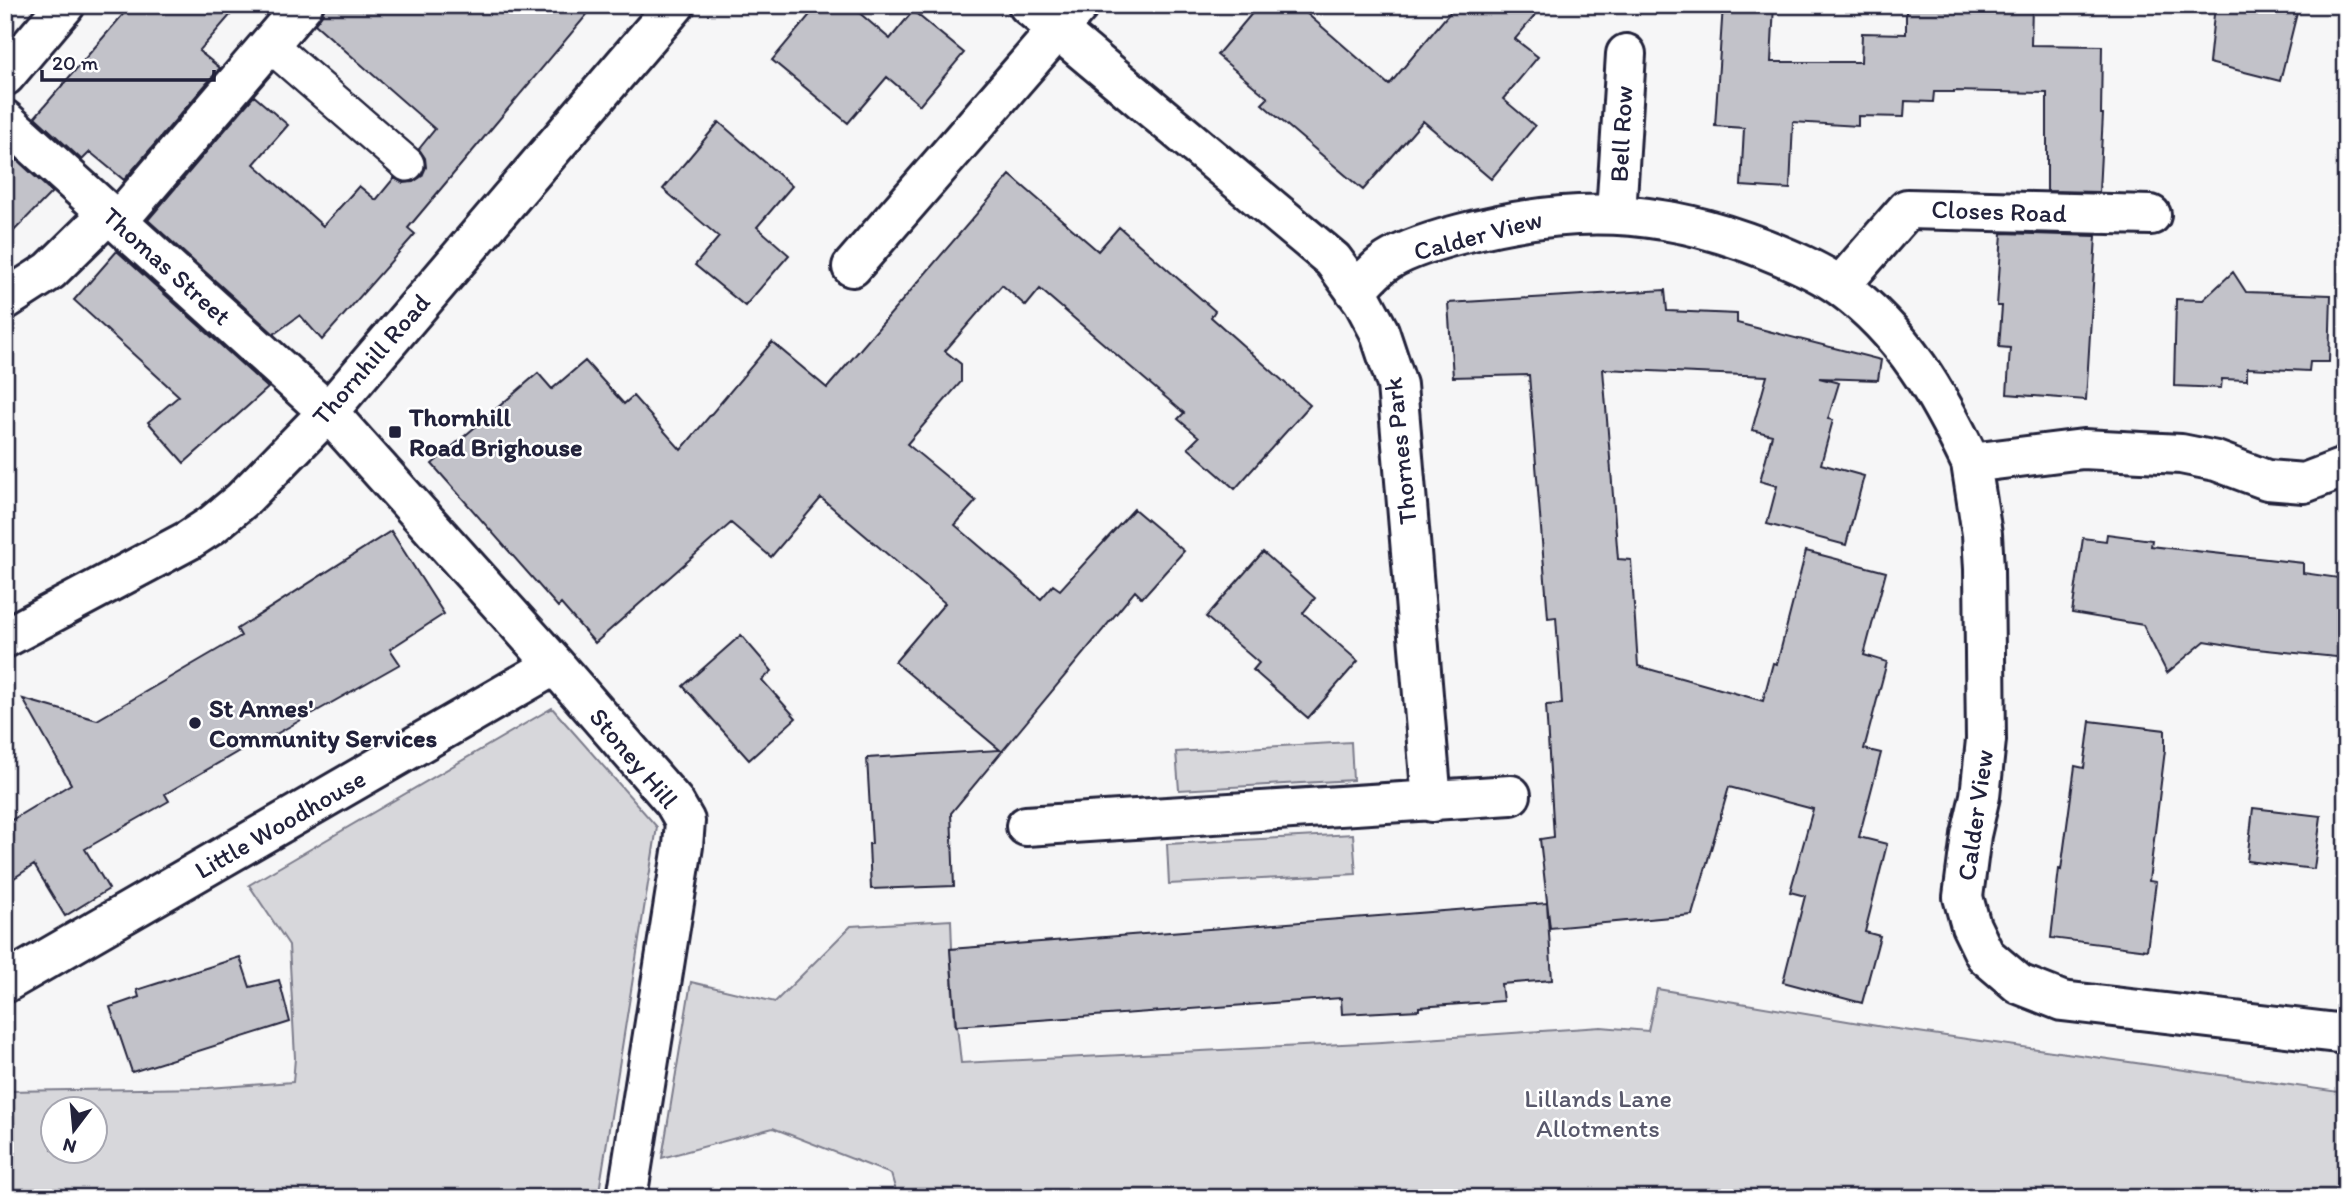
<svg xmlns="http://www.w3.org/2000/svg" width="2351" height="1203" font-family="Itim,sans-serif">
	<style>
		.green { fill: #d7d7db; stroke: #7c7c8b; stroke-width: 2; fill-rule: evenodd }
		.building { fill: #c2c2c9; stroke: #22223b; stroke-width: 2 }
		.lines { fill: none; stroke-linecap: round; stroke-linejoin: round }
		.lane-casing { stroke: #22223b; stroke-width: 38 }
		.street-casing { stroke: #22223b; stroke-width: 44 }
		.lane { stroke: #fff; stroke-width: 33 }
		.street { stroke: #fff; stroke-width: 38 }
		.poi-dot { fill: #22223b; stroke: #fff; stroke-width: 2.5 }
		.labels { text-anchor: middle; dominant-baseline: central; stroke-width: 5; stroke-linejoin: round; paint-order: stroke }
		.street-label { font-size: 26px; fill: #22223b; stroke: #fff }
		.poi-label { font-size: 26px; font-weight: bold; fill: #22223b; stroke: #fff; text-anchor: start }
		.park-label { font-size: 26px; fill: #58586b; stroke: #fff }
	</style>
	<rect width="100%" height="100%" fill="#f6f6f7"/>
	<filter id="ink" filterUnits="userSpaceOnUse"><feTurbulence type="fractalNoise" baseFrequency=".0143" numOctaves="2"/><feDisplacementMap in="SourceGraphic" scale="14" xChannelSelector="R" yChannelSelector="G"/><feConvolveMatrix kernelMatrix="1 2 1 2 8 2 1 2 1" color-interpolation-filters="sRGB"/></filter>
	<g filter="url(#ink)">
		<!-- green -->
		<path class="green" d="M552 708 657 827 598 1198H5V1091L208 1088 293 1082 295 1058 289 945 249 885ZM94 1108V1150H52V1108Z
			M1351 742 1353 780 1179 790 1176 752Z
			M1353 834 1356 874 1169 884 1167 844Z
			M951 920 952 948 950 949 955 1026H957L961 1063 1382 1042 1601 1027 1648 1031 1657 989 1883 1027 2346 1093V1198H898L891 1174 773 1128 662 1158 691 982 775 1002 851 926Z"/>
		<!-- building -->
		<path class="building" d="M131 5H239L199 51 220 68 124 180 90 152 82 160 35 117Z
			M324 5H595L408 228 415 234 322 340 300 315 274 334 148 220 254 96 288 125 254 164 323 226 359 186 376 200 394 178 403 183 413 182 422 176 426 167 425 158 419 149 435 129 315 24 324 10Z
			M818 5H850L890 39 913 11 964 53 920 105 887 77 848 123 772 60Z
			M1259 5H1297L1389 85 1456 5H1544L1515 39 1538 57 1503 99 1535 126 1491 179 1423 121 1363 190 1262 104 1268 98 1217 55Z
			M1723 5H1774L1771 62H1861L1862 33 1906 34V5H2032L2031 45 2102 46 2101 114H2103L2099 192 2047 191V93L1954 91V92H1934L1933 102 1905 101 1904 117 1858 116V126L1793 122 1790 189 1741 186 1744 128 1715 126Z
			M2215 5H2299L2280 81 2209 63Z
			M719 122 792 186 757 227 789 255 745 306 695 265 719 237 663 189Z
			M6 150 52 192 5 240V151Z
			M1010 175 1098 251 1119 227 1215 311 1211 317 1310 405 1235 489 1188 448 1199 437 1178 419 1184 413 1040 289 1026 306 1002 285 945 351 961 364V382L907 444 976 501 955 525 1041 599 1053 585 1060 590 1134 509 1184 551 1142 598 1135 591 951 813 954 886 871 889 869 844H872L867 758 1000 750 895 662 945 603 821 498 771 557 731 523 595 643 561 604 558 607 432 464 538 373 552 389 585 361 624 404 633 396 681 450 772 342 827 388Z
			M2002 233 2096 236 2086 400 2007 394 2010 348 1999 347 2002 306H1997Z
			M117 251 268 388 184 463 148 422 179 396 74 300Z
			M2233 272 2246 292 2331 295 2329 362H2310L2309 371 2247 368V380L2222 379 2221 388 2174 386 2176 299 2203 300Z
			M1665 290 1667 311 1737 314V323L1881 360 1878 380 1819 378 1839 383 1828 419 1833 420 1821 464 1864 476 1846 545 1767 524 1777 486 1760 481 1772 435 1752 430 1767 376 1603 369 1618 559 1631 560 1638 666 1763 701 1773 663 1777 664 1806 551 1886 572 1864 655 1887 662 1864 749 1881 753 1859 837 1887 844 1865 932 1880 936 1862 1003 1783 982 1805 896 1790 892 1813 809 1729 787 1692 915 1550 928 1540 839 1554 837 1546 705 1562 704 1556 617 1548 618 1529 375 1453 377 1448 303Z
			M391 531 444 614 390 649 400 664 255 746 253 743 165 794 169 801 85 849 109 889 65 916 34 865 5 884V824L71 784 23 699 97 720 241 636 237 629Z
			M2107 534 2152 540 2151 546 2303 563V573L2346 579V658L2247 648 2205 641 2167 673 2143 625 2072 613 2083 538 2106 541Z
			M1263 552 1315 598 1303 613 1358 661 1308 718 1253 670 1259 663 1206 617Z
			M741 635 772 671 762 680 796 718 749 760 683 686Z
			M2090 721 2165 730V750L2149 881 2156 882 2147 950 2051 938 2059 869 2061 870 2075 766 2084 768Z
			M2253 808 2321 816 2314 869 2247 861Z
			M1547 903 1552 980 1501 984 1503 1001 1419 1007V1010L1342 1014 1341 998 956 1026 950 949Z
			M240 957 250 987 279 980 290 1022 132 1072 110 1007 139 997 137 990Z"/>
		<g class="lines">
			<defs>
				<path id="lane" d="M269 44 407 164"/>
				<path id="street" d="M1028 5 1333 260 1363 301 1379 331 1397 385 1432 802
					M5 76 65 5
					M5 120 328 412 555 665 674 802 685 821 683 846 627 1198
					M1616 214 1626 54
					M118 221 303 5
					M852 267 1079 5
					M1840 286 1907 209 2151 215
					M1355 291C1364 283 1372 273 1382 265 1400 251 1437 240 1460 234 1570 205 1659 207 1765 249 1790 259 1819 271 1841 287 1903 332 1939 395 1971 463L2083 449 2181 454 2216 461 2267 480 2304 483 2346 467
					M5 300 50 271 109 213
					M1971 463 1982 534 1984 569 1986 740 1980 796 1971 835 1963 897 1971 926 1985 955 2019 984 2062 1001 2346 1034
					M5 638 189 540 212 525 242 500 328 412 675 5
					M1026 826 1511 795
					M5 983 555 665"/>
			</defs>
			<!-- lane casing -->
			<use href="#lane" class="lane-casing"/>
			<!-- street casing -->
			<use href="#street" class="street-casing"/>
			<!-- lane -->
			<use href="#lane" class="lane"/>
			<!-- street -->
			<use href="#street" class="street"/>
		</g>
	</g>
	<!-- markers -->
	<g class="poi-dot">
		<rect x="388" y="425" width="14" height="14" rx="3.5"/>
		<circle cx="195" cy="723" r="7"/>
	</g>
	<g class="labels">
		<!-- street labels -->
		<g class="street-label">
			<text transform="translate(1621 134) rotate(-87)">Bell Row</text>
			<text transform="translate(1999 211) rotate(2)">Closes Road</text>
			<text transform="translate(1478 235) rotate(-15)">Calder View</text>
			<text transform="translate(167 266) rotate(42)">Thomas Street</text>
			<text transform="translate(371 359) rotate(-49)">Thornhill Road</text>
			<text transform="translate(1400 451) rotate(-96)">Thornes Park</text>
			<text transform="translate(634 758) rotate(50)">Stoney Hill</text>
			<text transform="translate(1975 815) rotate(-82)">Calder View</text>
			<text transform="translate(280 824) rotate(-30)">Little Woodhouse</text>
		</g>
		<!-- poi labels -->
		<g class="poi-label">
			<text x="409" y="417">Thornhill<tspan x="409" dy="30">Road Brighouse</tspan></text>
			<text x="209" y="708">St Annes'<tspan x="209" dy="30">Community Services</tspan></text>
		</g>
		<!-- park labels -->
		<g class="park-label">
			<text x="1598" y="1098">Lillands Lane<tspan x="1598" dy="30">Allotments</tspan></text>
		</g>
	</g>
	<!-- margin -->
	<rect width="2351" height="1203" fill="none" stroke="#fff" stroke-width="28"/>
	<rect x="14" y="14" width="2323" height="1175" fill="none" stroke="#22223b" stroke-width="2.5" filter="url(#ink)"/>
	<!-- north arrow -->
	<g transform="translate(74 1130) rotate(196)"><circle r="33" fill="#ffffff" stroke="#a7a7b1" stroke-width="2"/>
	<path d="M0-5L12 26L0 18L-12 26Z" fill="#22223b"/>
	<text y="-10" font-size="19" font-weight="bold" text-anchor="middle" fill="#22223b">N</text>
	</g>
	<!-- scale -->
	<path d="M42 70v10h172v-10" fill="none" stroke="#22223b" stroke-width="3.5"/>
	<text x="52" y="70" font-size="21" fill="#22223b" stroke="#ffffff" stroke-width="5" paint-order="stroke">20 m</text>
</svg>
